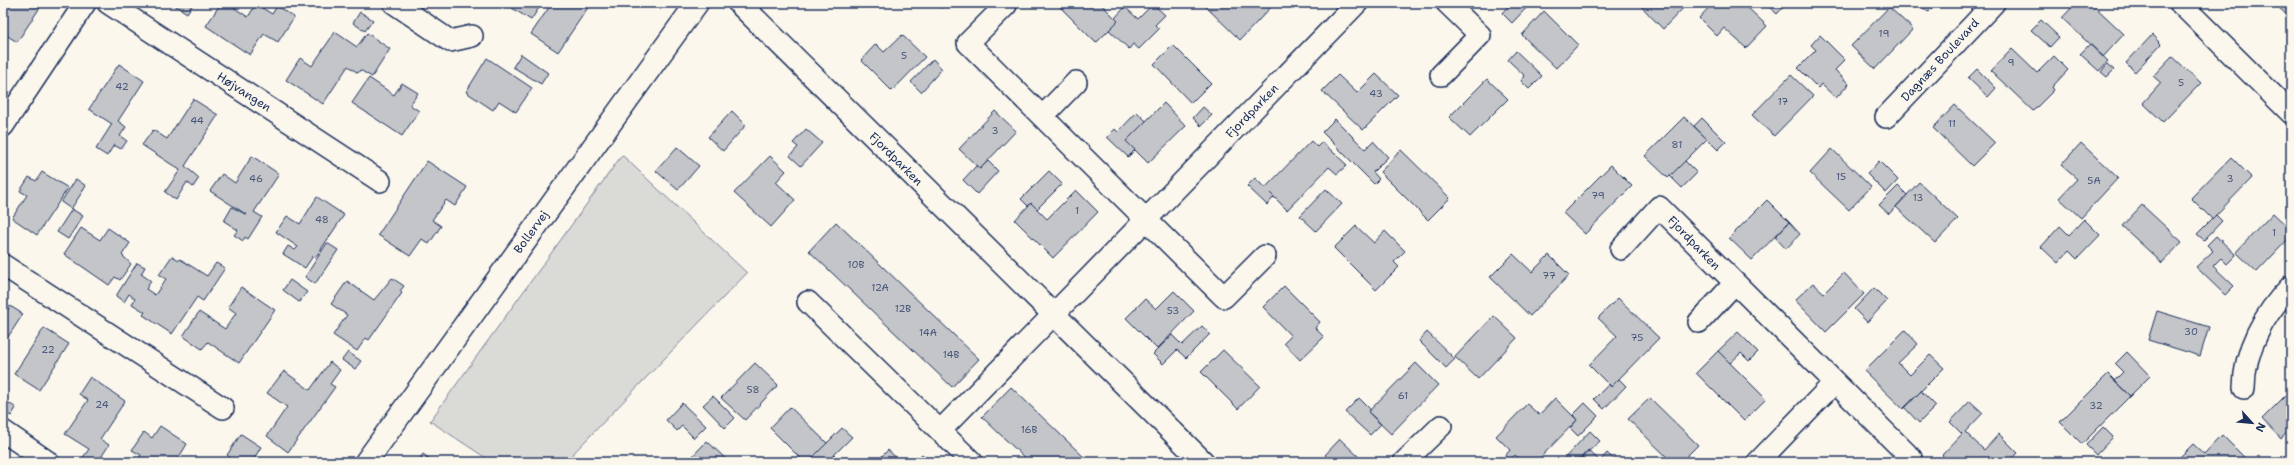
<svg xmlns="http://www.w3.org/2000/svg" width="2294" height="465" font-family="'Shantell Sans',sans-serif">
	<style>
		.green { fill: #dadad7; stroke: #7a849a }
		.building { fill: #c3c5c9; stroke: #1b2f5e }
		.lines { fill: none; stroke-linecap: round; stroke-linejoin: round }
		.street-casing { stroke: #1b2f5e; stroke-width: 24 }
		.secondary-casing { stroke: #1b2f5e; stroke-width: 25 }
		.street { stroke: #fbf7ec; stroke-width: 21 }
		.secondary { stroke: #fbf7ec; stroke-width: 22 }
		.labels { text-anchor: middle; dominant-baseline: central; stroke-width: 4; stroke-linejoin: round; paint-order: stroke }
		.number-label { font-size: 10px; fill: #455479 }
		.street-label { font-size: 12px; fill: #1b2f5e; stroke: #fbf7ec }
	</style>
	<rect width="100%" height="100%" fill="#fbf7ec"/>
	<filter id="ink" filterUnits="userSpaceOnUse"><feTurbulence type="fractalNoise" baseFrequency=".025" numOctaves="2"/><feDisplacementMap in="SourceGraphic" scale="8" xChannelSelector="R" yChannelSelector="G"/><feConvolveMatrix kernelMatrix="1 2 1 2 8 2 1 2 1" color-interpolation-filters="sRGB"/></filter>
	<g filter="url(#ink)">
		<!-- green -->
		<path class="green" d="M622 155 747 273 565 462H492L430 421Z"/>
		<!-- building -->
		<path class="building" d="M3 3H43L17 42 3 33Z
			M171 3H194L187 13Z
			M221 3H227L248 17 256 4 272 14 277 6 294 17 278 42 264 34 250 55 206 26Z
			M516 3H542L531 20 512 8Z
			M552 3H591L558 52 531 34Z
			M936 3H947L942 8Z
			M1056 3H1100L1118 21 1096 43Z
			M1202 3H1271L1273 5 1240 40Z
			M1511 3H1531L1512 23 1502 13Z
			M1638 3H1688L1663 29Z
			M1713 3H1743L1767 26 1746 48 1724 28 1717 36 1699 18Z
			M1765 3H1785L1786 4 1777 14Z
			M1918 3H1937L1928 12Z
			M2076 3H2091L2124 34 2103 57 2062 18Z
			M2274 3H2291V19Z
			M1153 4 1165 15 1155 25 1159 29 1139 49 1133 44 1129 49 1109 30 1118 21 1115 18 1125 7 1138 19Z
			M1889 7 1913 29 1875 69 1851 46Z
			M1544 11 1578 45 1556 68 1522 35Z
			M360 12 373 20 365 31 353 23Z
			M2041 20 2059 37 2050 47 2031 30Z
			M335 32 357 47 367 33 390 49 372 77 360 70 358 73 348 66 323 104 286 80 300 58 312 66Z
			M902 35 925 57 892 91 861 60 876 44 884 52Z
			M1820 35 1845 60 1835 70 1849 84 1836 98 1821 84 1818 88 1798 68 1816 50 1811 45Z
			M2152 35 2161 44 2135 72 2126 63Z
			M2090 44 2108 61 2099 71 2080 54Z
			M1173 45 1211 83 1191 103 1154 64Z
			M2012 49 2037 73 2054 56 2068 70 2052 87 2054 90 2033 111 1991 71Z
			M1516 51 1542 76 1529 89 1521 81 1525 76 1508 60Z
			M521 54 548 73 541 84 513 67Z
			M2172 56 2201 83 2163 122 2143 103 2161 83 2153 76Z
			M487 58 532 88 516 112 499 101 493 110 466 92Z
			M933 59 942 69 921 92 911 82Z
			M119 64 144 81 118 121 126 127 120 136 127 141 121 149 114 145 107 156 96 149 112 124 89 109Z
			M2107 64 2114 70 2107 77 2101 72Z
			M1977 69 1996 88 1988 97 1968 78Z
			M1376 74 1398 95 1363 130 1322 91 1338 75 1357 93Z
			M1791 75 1813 96 1774 136 1752 115Z
			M369 78 394 95 402 83 418 93 410 105 419 111 402 136 352 103Z
			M1487 79 1508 99 1470 137 1449 117Z
			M193 99 218 115 185 166 199 178 193 187 187 182 176 200 165 192 180 170 142 145 153 130 167 139Z
			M1164 103 1186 126 1148 163 1126 141Z
			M1955 105 1995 143 1972 166 1933 128Z
			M1203 107 1212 115 1201 126 1193 118Z
			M732 111 746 125 723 151 708 137Z
			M995 111 1016 131 980 169 959 149Z
			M1137 112 1146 121 1126 141 1135 150 1128 157 1107 137 1115 129 1118 132Z
			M1684 117 1707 139 1668 178 1645 156Z
			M1702 118 1726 142 1718 150 1694 126Z
			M1335 119 1365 149 1373 141 1388 157 1373 172 1379 179 1374 184 1322 132Z
			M806 129 822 143 801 166 790 156 798 147 793 143Z
			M1311 141 1317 147 1322 142 1347 165 1337 174 1329 167 1287 210 1265 188Z
			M2081 143 2118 178 2081 218 2059 198 2077 179 2061 165Z
			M677 147 699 166 678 190 656 171Z
			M1832 149 1871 187 1849 210 1810 173Z
			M1401 150 1450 198 1428 220 1380 172Z
			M252 156 279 174 254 212 262 217 248 239 245 237 243 241 234 235 238 230 224 221 232 207 247 215 210 191 222 174 235 183Z
			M770 156 786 171 776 182 795 200 771 227 734 193Z
			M2231 157 2252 178 2212 219 2191 198Z
			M427 161 467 187 455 206 446 200 432 220 441 226 429 244 422 239 410 256 378 235Z
			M988 161 998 171 977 194 963 180 976 166 980 169Z
			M1685 161 1697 173 1682 188 1670 176Z
			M1879 161 1898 180 1886 193 1867 174Z
			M1611 165 1632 186 1585 234 1563 213Z
			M1049 171 1062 184 1037 209 1031 203 1028 206 1021 199Z
			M42 172 68 188 37 235 12 218 27 195 20 191 29 177 36 181Z
			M1255 178 1274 197 1267 205 1247 186Z
			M76 179 86 186 71 209 61 202Z
			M1919 182 1958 219 1935 243 1896 207Z
			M1898 186 1907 195 1889 214 1879 205Z
			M1326 189 1342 204 1316 231 1300 216Z
			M1076 190 1098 212 1053 258 1015 220 1031 203 1047 219Z
			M317 197 344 215 315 258 313 256 305 268 283 254 288 246 295 250 298 247 276 232 287 216 300 224Z
			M1767 200 1789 222 1752 260 1729 238Z
			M2142 205 2182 242 2162 263 2122 226Z
			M72 209 83 216 68 239 57 232Z
			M2273 213 2291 230V236L2257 272 2236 252Z
			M2216 215 2222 221 2204 240 2197 234Z
			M2084 219 2100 235 2077 259 2069 251 2058 263 2041 247 2060 226 2069 235Z
			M836 222 979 359 952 387 809 251Z
			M1789 222 1800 234 1786 249 1775 237Z
			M1356 226 1374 243 1385 231 1405 251 1394 262 1399 267 1376 290 1334 248Z
			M81 228 100 240 108 228 130 243 122 255 131 264 120 280 115 277 109 285 64 254Z
			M2216 236 2236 255 2227 264 2221 258 2213 266 2234 286 2225 295 2196 267 2213 251 2207 245Z
			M327 243 338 250 315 284 305 277Z
			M1513 254 1532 272 1549 255 1569 275 1530 316 1490 277Z
			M172 256 179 260 180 259 207 276 216 263 225 268 203 301 197 297 172 334 143 315 145 312 132 304 135 299 129 294 124 302 116 296 137 263 145 267 141 274 151 281 146 289 155 295 166 279 159 275Z
			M1844 273 1864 294 1826 332 1795 300 1813 283 1824 293Z
			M392 278 404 286 400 291 402 293 369 340 366 338 357 351 333 335 347 315 331 304 347 281 374 300Z
			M290 280 307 292 299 302 283 290Z
			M1284 286 1320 322 1315 328 1324 337 1300 360 1284 343 1291 336 1263 307Z
			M241 287 275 310 239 363 208 342 202 349 183 336 199 312 225 329 236 313 228 307Z
			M1874 288 1887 301 1867 322 1854 309Z
			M1174 291 1194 311 1157 349 1126 318 1145 299 1156 309Z
			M1618 298 1659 338 1611 387 1589 365 1617 336 1598 318Z
			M10 306 23 314 8 337 3 334V317Z
			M2157 311 2209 327 2200 356 2148 340Z
			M1494 316 1517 338 1478 379 1455 357Z
			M1202 326 1210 334 1186 358 1177 350 1163 364 1153 354 1172 335 1182 345Z
			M44 328 69 344 39 390 14 374Z
			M1905 330 1918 344 1898 363 1910 375 1930 355 1944 368 1903 409 1864 371Z
			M1427 332 1455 359 1446 368 1419 341Z
			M1738 332 1758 352 1749 361 1741 353 1730 363 1718 351Z
			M1223 350 1260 386 1238 409 1201 372Z
			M1718 351 1766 399 1744 421 1696 373Z
			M348 352 361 361 355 369 342 360Z
			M2127 352 2150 376 2130 396 2114 381 2123 372 2115 364Z
			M330 362 340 370 330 384 335 387 288 452 267 436 287 407 267 393 284 371 310 390Z
			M755 363 778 385 745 420 721 398Z
			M1416 363 1438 385 1391 434 1368 412Z
			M2108 374 2130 396 2082 444 2060 422Z
			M90 377 125 401 100 439 109 445 98 462H83L82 459 89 449 65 434 88 400 79 394Z
			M1619 379 1626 386 1604 409 1594 399 1609 384 1611 387Z
			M1011 387 1089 462H1029L982 417Z
			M2291 390V428L2281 439 2262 419Z
			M1921 391 1936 406 1919 423 1905 408Z
			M713 396 735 418 725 428 703 405Z
			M1359 398 1371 410 1368 412 1381 424 1370 435 1345 412Z
			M1555 398 1577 420 1536 462H1523L1515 455 1508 462H1500L1510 450 1496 436 1527 404 1539 415Z
			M1650 398 1698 445 1681 462H1672L1628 419Z
			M6 401 16 408 11 416 3 411Z
			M1970 401 1983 413 1965 432 1984 450 1999 434 2018 453 2009 462H1949L1942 455 1962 434 1950 422Z
			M682 403 706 426 694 438 682 426 677 431 666 420Z
			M1585 403 1598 416 1578 436 1570 428 1577 420 1573 415Z
			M790 407 827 443 808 462H804L770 428Z
			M160 426 187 444 176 462H137L141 455 132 450 144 432 152 438Z
			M2103 427 2113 437 2096 455 2086 445Z
			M842 428 852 437 827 462H808Z
			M1590 431 1600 441 1577 462H1561Z
			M241 434 261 447 252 462 247 460 246 462H230L232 459 227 455Z
			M2222 435 2246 459 2243 462 2176 461 2193 444 2204 454Z
			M1340 439 1360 458 1356 462H1332L1325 455Z
			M707 441 729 462H687Z
			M888 450 901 462H876Z
			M1588 450 1600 461 1607 453 1617 462H1577Z
			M423 454 434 462H418Z
			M922 454 931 462H914Z"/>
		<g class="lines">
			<defs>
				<path id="street" d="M108 3 380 181
					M394 3 450 41 472 36
					M2180 3 2291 113
					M1006 5 968 43 1224 297 1265 256
					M1441 75 1480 35 1447 3
					M1043 116 1076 82
					M1886 117 1994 3
					M3 126 85 3
					M1621 249 1659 207 1911 458 1907 462
					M3 265 223 408
					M808 302 972 462
					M1699 322 1734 284
					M2244 388C2244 350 2264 314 2291 286
					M3 431 48 462
					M940 431 1357 3
					M1404 462 1441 426
					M1758 462 1834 383"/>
				<path id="secondary" d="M739 3 1203 462
					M366 462 697 3"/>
			</defs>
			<!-- street casing -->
			<use href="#street" class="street-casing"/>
			<!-- secondary casing -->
			<use href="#secondary" class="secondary-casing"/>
			<!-- street -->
			<use href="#street" class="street"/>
			<!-- secondary -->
			<use href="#secondary" class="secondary"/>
		</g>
	</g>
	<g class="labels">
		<!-- number labels -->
		<g class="number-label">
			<text x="1884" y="33">19</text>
			<text x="904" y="55">5</text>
			<text x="2011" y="62">9</text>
			<text x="2181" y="82">5</text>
			<text x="122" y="86">42</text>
			<text x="1376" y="93">43</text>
			<text x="1783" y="101">17</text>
			<text x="197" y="120">44</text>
			<text x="1952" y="123">11</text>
			<text x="995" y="130">3</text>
			<text x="1677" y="144">81</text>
			<text x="1841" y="176">15</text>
			<text x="256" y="178">46</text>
			<text x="2230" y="178">3</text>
			<text x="2094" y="180">5A</text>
			<text x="1598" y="195">79</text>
			<text x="1918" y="197">13</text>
			<text x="1077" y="210">1</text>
			<text x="322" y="219">48</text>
			<text x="2274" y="232">1</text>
			<text x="856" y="264">10B</text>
			<text x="1549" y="275">77</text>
			<text x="880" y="287">12A</text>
			<text x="903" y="308">12B</text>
			<text x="1173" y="310">53</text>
			<text x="2191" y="331">30</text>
			<text x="928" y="332">14A</text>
			<text x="1637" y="337">75</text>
			<text x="48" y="349">22</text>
			<text x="951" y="354">14B</text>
			<text x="753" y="389">58</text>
			<text x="1403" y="395">61</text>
			<text x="102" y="404">24</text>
			<text x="2096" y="405">32</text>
			<text x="1029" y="429">16B</text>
		</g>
		<!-- street labels -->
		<g class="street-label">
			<text transform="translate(1940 60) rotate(-47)">Dagnæs Boulevard</text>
			<text transform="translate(244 92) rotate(33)">Højvangen</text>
			<text transform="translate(1252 111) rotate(-46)">Fjordparken</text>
			<text transform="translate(896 159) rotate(45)">Fjordparken</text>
			<text transform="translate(531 232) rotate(-54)">Bollervej</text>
			<text transform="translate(1694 243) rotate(46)">Fjordparken</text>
		</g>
	</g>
	<!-- margin -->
	<rect width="2294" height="465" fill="none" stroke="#fbf7ec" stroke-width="16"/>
	<rect x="8" y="8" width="2278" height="449" fill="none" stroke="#1b2f5e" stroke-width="1.5" filter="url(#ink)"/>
	<!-- north arrow -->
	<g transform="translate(2252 423) rotate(117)" stroke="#fbf7ec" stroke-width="3" paint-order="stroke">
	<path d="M0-3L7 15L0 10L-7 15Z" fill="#1b2f5e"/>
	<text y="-6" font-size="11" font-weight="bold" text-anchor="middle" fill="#1b2f5e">N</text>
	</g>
</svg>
